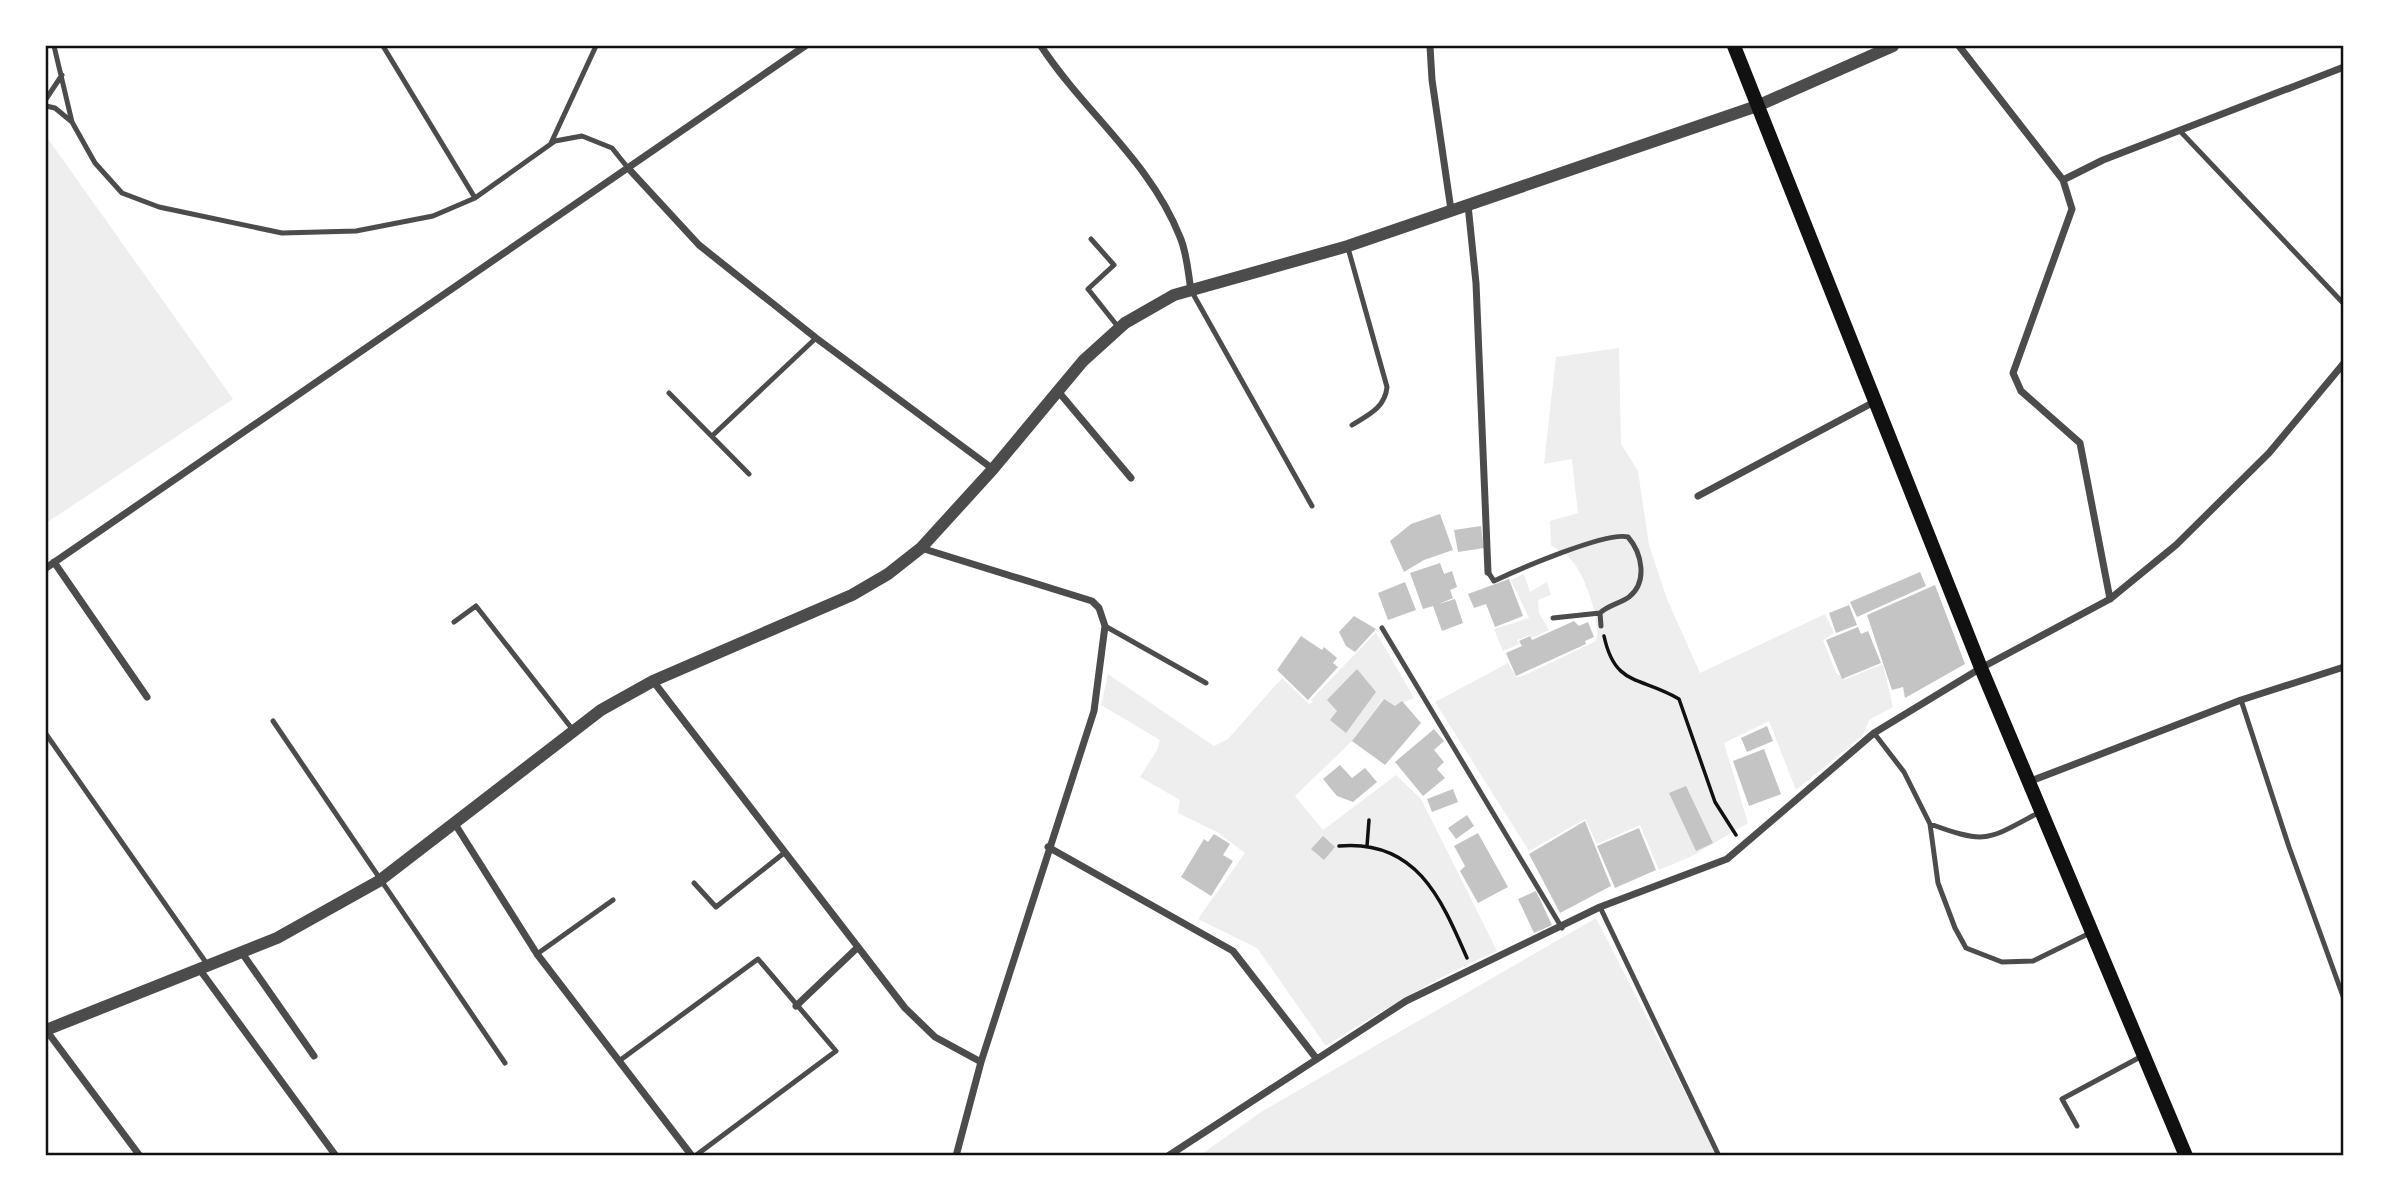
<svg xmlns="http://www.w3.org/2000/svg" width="2389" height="1201" font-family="'Zilla Slab',serif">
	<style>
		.green { fill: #eee }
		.building { fill: #c4c4c4 }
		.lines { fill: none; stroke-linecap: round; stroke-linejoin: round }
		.path { stroke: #111; stroke-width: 3.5 }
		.service { stroke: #4c4c4c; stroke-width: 5 }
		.minor { stroke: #4c4c4c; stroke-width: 7 }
		.tertiary { stroke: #4c4c4c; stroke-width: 12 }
		.secondary { stroke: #111; stroke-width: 14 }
		.neatline { fill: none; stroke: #111; stroke-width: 2.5 }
	</style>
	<rect width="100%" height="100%" fill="#fff"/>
	<!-- green -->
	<path class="green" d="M46 136 233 399 46 523Z
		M1619 348 1621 444 1638 471 1649 545 1667 599 1700 673 1825 614 1834 633 1823 640 1836 673 1846 679 1883 664 1893 707 1869 720 1863 735 1796 790 1769 721 1724 743 1748 823 1692 856 1659 870 1640 825 1597 844 1585 819 1529 851 1435 702 1508 663 1516 677 1523 676 1596 641C1601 622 1586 578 1573 562 1568 555 1558 550 1551 545L1550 521 1578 513 1572 459 1544 464 1556 357Z
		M1524 574 1530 592 1547 582 1551 595 1538 600 1539 613 1549 630 1532 638 1530 635 1517 640 1519 644 1503 651 1494 629 1529 618 1511 580Z
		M1376 632 1414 698 1395 706 1383 699 1352 741 1295 796 1323 830 1396 775 1421 799 1497 951C1437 977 1381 1011 1326 1046L1257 948 1198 919 1245 853 1217 832 1178 813 1180 800 1140 777 1157 750 1160 740 1101 705 1108 674 1214 746 1228 739 1282 678 1309 704 1313 702 1311 700Z
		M1596 918 1717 1155 1199 1156 1261 1112Z"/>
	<!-- building -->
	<path class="building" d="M1440 514 1453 550 1424 560 1404 572 1390 541 1411 524Z
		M1481 526 1484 548 1458 552 1454 530Z
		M1440 563 1444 574 1452 571 1457 587 1450 590 1453 598 1439 604 1455 599 1463 623 1442 631 1433 606 1423 609 1410 573Z
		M1920 572 1926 586 1857 617 1850 602Z
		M1509 579 1523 616 1495 627 1486 604 1474 608 1468 594Z
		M1405 582 1416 610 1388 620 1378 593Z
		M1935 585 1965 664 1905 698 1903 687 1892 690 1867 615Z
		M1849 605 1857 625 1836 633 1829 613Z
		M1354 616 1376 629 1355 652 1346 646 1339 632Z
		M1574 621 1579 626 1588 622 1594 637 1585 641 1586 644 1516 676 1506 653 1522 646 1519 641 1530 636 1532 640Z
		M1858 627 1861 634 1868 631 1881 663 1842 679 1826 640Z
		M1301 636 1322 650 1324 647 1337 658 1333 663 1338 667 1308 700 1277 670Z
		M1357 669 1376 692 1346 733 1330 720 1337 711 1327 700Z
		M1384 699 1395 706 1402 701 1421 723 1385 765 1352 741Z
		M1767 726 1773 741 1747 752 1741 738Z
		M1434 729 1444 741 1434 750 1444 762 1437 769 1445 778 1423 796 1395 762Z
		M1764 749 1781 794 1749 806 1733 761Z
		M1340 765 1352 778 1365 768 1377 782 1353 802 1337 796 1323 779Z
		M1686 786 1713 843 1696 851 1669 793Z
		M1453 789 1458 802 1432 812 1427 799Z
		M1467 815 1474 826 1456 839 1448 828Z
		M1585 821 1611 886 1560 913 1529 854Z
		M1639 828 1656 870 1615 888 1597 846Z
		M1478 833 1508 887 1478 903 1460 871 1465 866 1454 846Z
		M1214 834 1230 844 1223 855 1233 861 1211 896 1181 877 1204 839 1208 842Z
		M1323 836 1335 847 1324 860 1311 849Z
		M1536 891 1552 925 1534 933 1518 899Z"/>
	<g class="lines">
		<!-- path -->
		<path class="path" d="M1604 636C1615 687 1640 676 1679 699L1715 802 1736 835
			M1339 846C1416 839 1441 898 1467 958
			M1367 846 1369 820"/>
		<!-- service -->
		<path class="service" d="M54 46 72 122 95 163 122 193 159 207 282 233 356 231 433 216 475 198 555 141 582 136 612 148 628 168
			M383 46 475 198
			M46 99 62 75
			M46 106 55 108 72 122
			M2180 131 2344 304
			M551 143 596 46
			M1091 239 1114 265 1088 289 1119 328
			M1348 248 1387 387C1385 408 1368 415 1352 425
			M1192 292 1312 506
			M669 393 749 474
			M712 436 816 338
			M1488 572 1494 581C1517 570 1607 531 1628 537 1642 553 1648 582 1629 597 1619 604 1608 605 1600 613L1601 626
			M1553 618 1600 613
			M454 622 476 606 573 730
			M1105 626 1206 683
			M1382 628 1562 928
			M2241 700 2289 847 2344 999
			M273 721 505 1063
			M1874 733 1904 772 1930 824 1938 883 1955 928 1966 948 2002 962 2033 961 2090 933
			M46 734 207 964
			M1930 824C1988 845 1987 840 2040 812
			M694 883 716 907 784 853
			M1600 907 1719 1156
			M537 954 613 900
			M619 1061 758 959 836 1051 695 1156
			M2077 1126 2062 1099 2144 1055"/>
		<!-- minor -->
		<path class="minor" d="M1041 46C1085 113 1150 161 1180 237 1187 253 1188 273 1191 290
			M1430 46 1432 80 1451 210
			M1959 46 2063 180 2072 209 2013 373 2021 391 2080 443 2110 599
			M628 168 699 245 816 338 993 469
			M2063 180 2103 160 2344 67
			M1468 205 1476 283 1488 572
			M1057 390 1131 478
			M1698 496 1874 402
			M921 548 1092 601 1099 608 1105 626 1094 711 981 1062 956 1156
			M54 562 147 697
			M46 568 805 46
			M653 681 905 1008 935 1037 981 1062
			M2031 781 2241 700 2344 667
			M455 824 537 954 692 1156
			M1048 847 1233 951 1316 1058
			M242 953 314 1056
			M200 970 336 1156
			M796 1006 857 948
			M46 1030 140 1156
			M1168 1156 1406 1001 1600 907 1727 859 1874 733 1981 668 2110 599 2176 545 2269 453 2344 363"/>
		<!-- tertiary -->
		<path class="tertiary" d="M46 1030 277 938 379 881 601 710 653 681 852 595 888 574 921 548 993 469 1083 361 1125 323 1174 295 1348 246 1757 106 1893 46"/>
		<!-- secondary -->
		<path class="secondary" d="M1734 46 1981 668 2186 1156"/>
	</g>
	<!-- border -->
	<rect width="2389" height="1201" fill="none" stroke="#ffffff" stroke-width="94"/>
	<rect x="47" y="47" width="2295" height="1107" class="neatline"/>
</svg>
